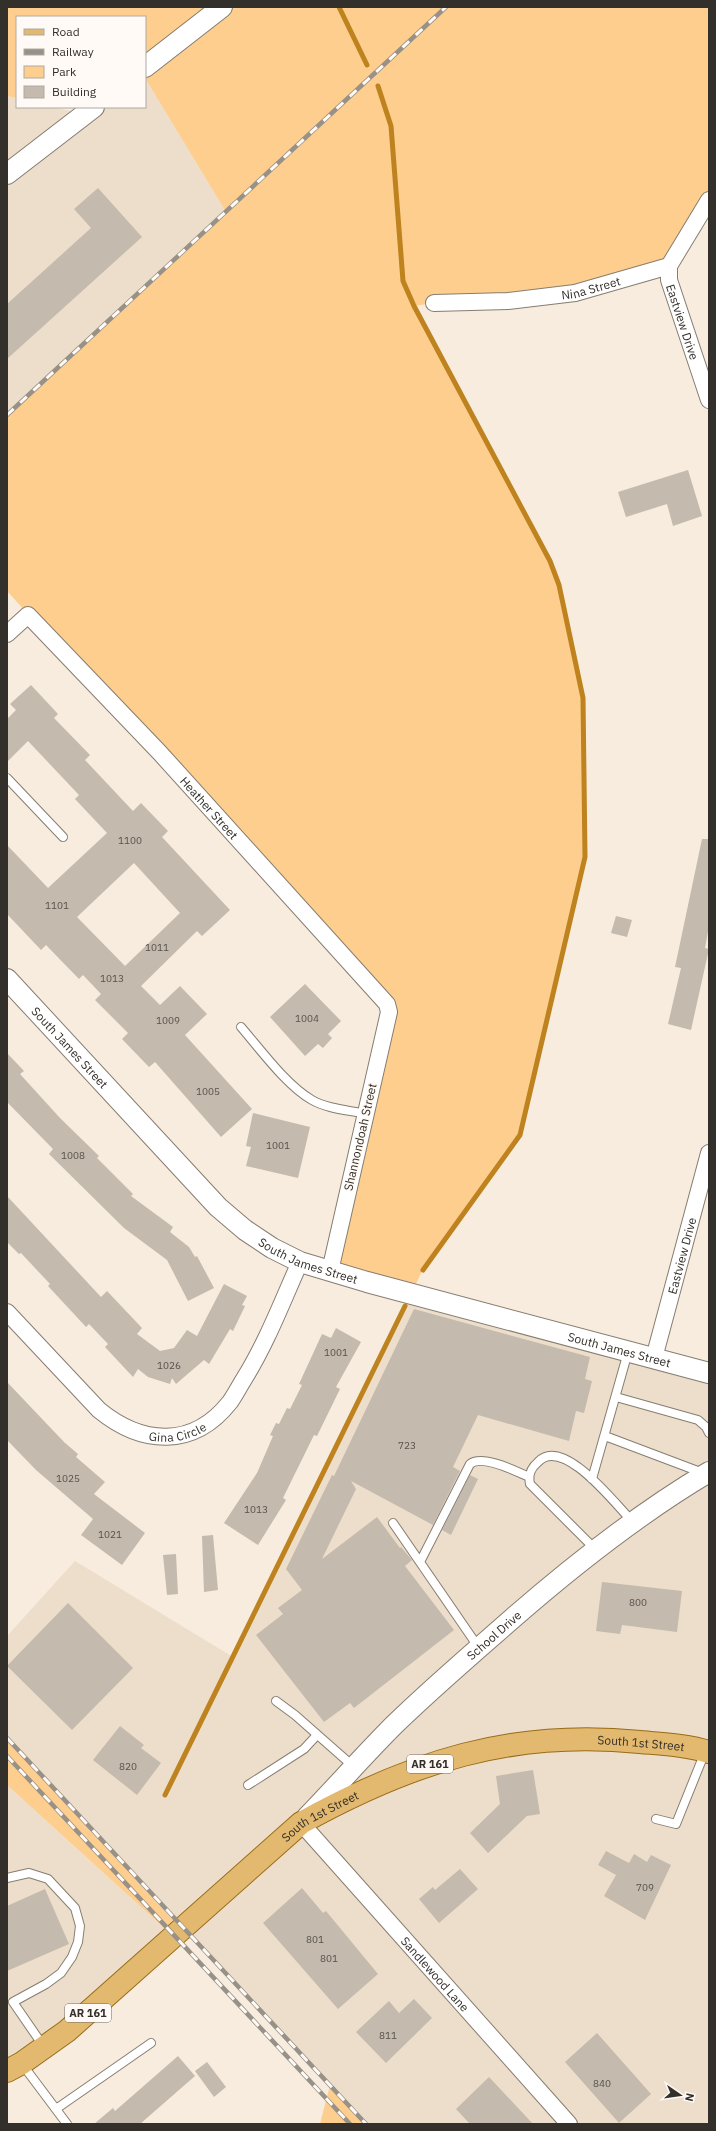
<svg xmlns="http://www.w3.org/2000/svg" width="716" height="2131" font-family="'IBM Plex Sans',sans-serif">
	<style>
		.built { fill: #eddecb }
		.green { fill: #fece8f }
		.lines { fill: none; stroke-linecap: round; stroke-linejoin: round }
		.stream { stroke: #be821e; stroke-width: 5 }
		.building { fill: #c4baad; fill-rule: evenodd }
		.service-casing { stroke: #867d70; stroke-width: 10 }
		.minor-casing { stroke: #867d70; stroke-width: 18 }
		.tertiary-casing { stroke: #867d70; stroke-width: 22 }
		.primary-casing { stroke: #986b18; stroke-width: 24 }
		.service { stroke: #fff; stroke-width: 8 }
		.minor { stroke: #fff; stroke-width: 16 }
		.tertiary { stroke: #fff; stroke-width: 20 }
		.primary { stroke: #e2b96e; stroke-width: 22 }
		.rail-casing { stroke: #989187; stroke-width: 4.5 }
		.rail { stroke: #fffaf5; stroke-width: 3; stroke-dasharray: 9; stroke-linecap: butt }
		.labels { text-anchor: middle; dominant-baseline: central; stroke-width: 3; stroke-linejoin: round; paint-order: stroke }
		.number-label { font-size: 10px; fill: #57524b }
		.shield { fill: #fffaf5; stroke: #706c67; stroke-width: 1 }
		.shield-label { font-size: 11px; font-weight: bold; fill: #332f2a }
		.street-label { font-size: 12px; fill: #332f2a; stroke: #fffaf5 }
	</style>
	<rect width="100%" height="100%" fill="#f7ecde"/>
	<!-- built -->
	<path class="built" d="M145 78 226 212 7 415V96L17 98V107H53L84 114 94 107H145Z
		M411 1294 709 1373V2124H366L203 1947 182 1930 7 1741V1636L75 1561 233 1657Z
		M7 1785 174 1937 7 2071Z"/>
	<!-- green -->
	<path class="green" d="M7 7H218L145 66V17H17V98L7 96Z
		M221 7H709V200L669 266 525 299 434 303 414 306 550 561 559 585 583 698 585 857 520 1135 424 1267 411 1294 330 1271 389 1013 7 591V415L226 212 145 78V67Z
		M7 1740 182 1930 174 1937 7 1785Z
		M330 2085 366 2124H320Z"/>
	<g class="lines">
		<!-- stream -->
		<path class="stream" d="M339 7 367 65
			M378 86 391 126 403 281 414 306 550 561 559 585 583 698 585 857 520 1135 423 1270
			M165 1795 405 1306"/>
	</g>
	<!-- building -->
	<path class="building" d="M98 188 142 237 7 359V304L91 228 74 209Z
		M688 470 702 516 673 526 667 504 626 517 618 492Z
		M31 685 58 714 54 718 90 755 85 760 133 811 141 803 168 831 162 837 230 910 202 936 197 931 141 986 160 1005 180 986 207 1014 185 1035 252 1109 221 1137 155 1062 149 1067 122 1039 128 1033 95 1000 101 994 83 975 79 979 46 945 41 950 7 914V845L48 888 107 833 75 799 79 795 28 741 7 762V719L16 710 10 704ZM134 863 180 913 125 966 77 917Z
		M702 839H709V926L705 948 709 949 691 1030 668 1024 681 968 675 967Z
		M616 916 632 920 627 937 611 933Z
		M305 984 341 1021 328 1034 332 1038 323 1048 318 1044 305 1056 270 1017Z
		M7 1053 24 1071 20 1074 60 1118 99 1156 97 1158 133 1194 131 1196 173 1227 170 1232 189 1247 195 1257 197 1256 214 1288 188 1301 167 1260 124 1228 49 1154 53 1149 7 1102Z
		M253 1113 310 1127 298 1178 246 1166 251 1147 246 1146Z
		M7 1196 101 1297 107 1291 142 1328 137 1334 160 1351 174 1348 187 1330 197 1336 224 1284 247 1296 242 1305 245 1306 233 1331 230 1329 209 1364 204 1360 176 1384 172 1378 170 1384 148 1377 138 1369 133 1377 105 1347 108 1344 89 1324 86 1327 48 1286 50 1284 21 1253 19 1254 7 1242Z
		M414 1309 590 1357 585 1379 592 1381 584 1413 576 1411 569 1441 478 1415 453 1467 460 1471 433 1525 351 1481 356 1489 322 1559 377 1517 400 1548 401 1547 412 1560 405 1566 454 1630 354 1708 350 1703 324 1722 256 1635 283 1614 278 1608 302 1590 286 1569 332 1475 334 1476Z
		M336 1328 361 1342 336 1387 340 1389 317 1436 314 1435 283 1498 286 1500 258 1545 224 1523 257 1473 273 1436 270 1435 276 1423 279 1424 287 1408 290 1409 302 1385 299 1384 322 1334 331 1338Z
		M7 1382 64 1442 78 1454 76 1457 105 1482 94 1494 145 1533 122 1565 81 1535 93 1519 36 1470 7 1440Z
		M470 1475 478 1479 451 1535 442 1530Z
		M213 1535 218 1590 204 1592 202 1536Z
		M176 1554 178 1594 167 1595 163 1555Z
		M602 1582 682 1591 677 1632 622 1625 620 1634 596 1631Z
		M68 1603 133 1668 72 1730 7 1666Z
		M120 1726 144 1745 141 1748 161 1763 137 1795 93 1760Z
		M533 1770 540 1814 527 1816 488 1853 470 1833 500 1804 496 1776Z
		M606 1851 629 1863 634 1854 647 1862 651 1855 671 1865 645 1920 604 1896 616 1875 598 1865Z
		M460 1869 478 1889 439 1923 419 1899 433 1887 435 1890Z
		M302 1888 323 1913 326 1911 378 1974 338 2009 263 1923Z
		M45 1889 69 1944 7 1971V1906Z
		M414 1999 432 2018 386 2063 356 2032 389 2001 399 2013Z
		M597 2033 651 2094 619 2123 565 2062Z
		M178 2056 195 2076 140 2124H94L113 2108 115 2111Z
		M207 2062 226 2087 214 2097 195 2071Z
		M489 2077 533 2124H470L456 2109Z"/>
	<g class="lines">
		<defs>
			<path id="service" d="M7 778 63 837
				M241 1027C260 1049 287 1086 312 1100 328 1109 348 1110 366 1114
				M616 1397 698 1420 706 1427 709 1433
				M605 1436 703 1473
				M592 1479 628 1352
				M393 1523 479 1648
				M595 1549 530 1484C528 1474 531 1468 538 1462 563 1435 616 1505 632 1521
				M420 1562 470 1464C482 1454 516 1471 529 1477
				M276 1701 295 1715 354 1767
				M248 1785 304 1749 317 1735
				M656 1819 676 1824 705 1752
				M7 1878 29 1873 48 1879 75 1908 80 1926 78 1942 72 1957 61 1973 46 1984 13 2002 44 2047
				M22 2064 67 2124
				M56 2109 151 2043"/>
			<g id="minor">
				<path id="s1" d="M669 266V280L709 400"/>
				<path id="s2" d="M434 303 508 301 575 293 669 266 709 200"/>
				<path id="s3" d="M7 634 28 615 160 753 387 1004 389 1012 330 1271"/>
				<path id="s4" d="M7 1312 99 1410C142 1445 193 1449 230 1402 235 1395 239 1387 244 1379 267 1342 282 1302 300 1262"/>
				<path id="s5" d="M654 1358 709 1153"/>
				<path id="s6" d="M301 1823 569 2124"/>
			</g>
			<g id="tertiary">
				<path d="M145 67 222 7"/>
				<path d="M7 174 94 107"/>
				<path id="s7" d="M7 979 218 1207 245 1230 272 1248 300 1262 367 1282 709 1373"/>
				<path id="s8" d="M307 1817C336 1787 364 1755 394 1725 432 1688 473 1653 513 1618 575 1564 638 1514 709 1472"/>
			</g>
			<g id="primary">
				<path id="s9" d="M7 2071 22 2063 67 2031 301 1823C411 1762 512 1729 640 1742 663 1744 687 1745 709 1752"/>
			</g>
		</defs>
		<!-- service casing -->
		<use href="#service" class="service-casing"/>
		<!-- minor casing -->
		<use href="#minor" class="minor-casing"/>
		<!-- tertiary casing -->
		<use href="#tertiary" class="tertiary-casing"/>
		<!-- primary casing -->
		<use href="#primary" class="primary-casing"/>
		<!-- service -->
		<use href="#service" class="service"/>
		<!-- minor -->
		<use href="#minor" class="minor"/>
		<!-- tertiary -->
		<use href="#tertiary" class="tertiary"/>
		<!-- primary -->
		<use href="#primary" class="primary"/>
		<defs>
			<path id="rail" d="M7 415 446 7
				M7 1738 366 2124
				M7 1756 350 2124"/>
		</defs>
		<!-- rail casing -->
		<use href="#rail" class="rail-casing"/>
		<!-- rail -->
		<use href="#rail" class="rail"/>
	</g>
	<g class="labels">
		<!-- number labels -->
		<g class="number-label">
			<text x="130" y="840">1100</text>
			<text x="57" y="905">1101</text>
			<text x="157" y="947">1011</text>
			<text x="112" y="978">1013</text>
			<text x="307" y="1018">1004</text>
			<text x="168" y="1020">1009</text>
			<text x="208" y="1091">1005</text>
			<text x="278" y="1145">1001</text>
			<text x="73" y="1155">1008</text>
			<text x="336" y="1352">1001</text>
			<text x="169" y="1365">1026</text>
			<text x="407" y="1445">723</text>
			<text x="68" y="1478">1025</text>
			<text x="256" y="1509">1013</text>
			<text x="110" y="1534">1021</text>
			<text x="638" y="1602">800</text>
			<text x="128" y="1766">820</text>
			<text x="645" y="1887">709</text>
			<text x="315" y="1939">801</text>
			<text x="329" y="1958">801</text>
			<text x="388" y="2035">811</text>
			<text x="602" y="2083">840</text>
		</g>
		<!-- shield labels -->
		<g class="shield">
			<rect x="407" y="1755" width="46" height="18" rx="3"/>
			<rect x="65" y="2004" width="46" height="18" rx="3"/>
		</g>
		<g class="shield-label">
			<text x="430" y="1764">AR 161</text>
			<text x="88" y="2013">AR 161</text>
		</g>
		<!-- street labels -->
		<g class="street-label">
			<text stroke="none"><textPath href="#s2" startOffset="158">Nina Street</textPath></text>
			<text stroke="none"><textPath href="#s1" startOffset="58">Eastview Drive</textPath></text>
			<text stroke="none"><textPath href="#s3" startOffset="293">Heather Street</textPath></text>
			<text stroke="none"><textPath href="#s7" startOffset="93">South James Street</textPath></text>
			<text transform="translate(360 1137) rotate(-77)">Shannondoah Street</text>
			<text stroke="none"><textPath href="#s5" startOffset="106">Eastview Drive</textPath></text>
			<text stroke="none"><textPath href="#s7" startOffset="417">South James Street</textPath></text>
			<text stroke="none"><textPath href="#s7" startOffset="741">South James Street</textPath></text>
			<text stroke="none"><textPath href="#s4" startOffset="220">Gina Circle</textPath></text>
			<text stroke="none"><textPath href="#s8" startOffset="261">School Drive</textPath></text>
			<text stroke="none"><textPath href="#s9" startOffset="741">South 1st Street</textPath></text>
			<text stroke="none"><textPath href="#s9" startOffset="405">South 1st Street</textPath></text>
			<text stroke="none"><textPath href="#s6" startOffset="202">Sandlewood Lane</textPath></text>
		</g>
	</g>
	<!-- border -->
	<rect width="716" height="2131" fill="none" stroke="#332f2a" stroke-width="16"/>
	<!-- legend -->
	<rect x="16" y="16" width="130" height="92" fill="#fffaf5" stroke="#ada9a4"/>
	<rect x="24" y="29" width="20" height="6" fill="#e2b96e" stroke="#ada9a4"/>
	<text x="52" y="36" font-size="12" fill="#332f2a">Road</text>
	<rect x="24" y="49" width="20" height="6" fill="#989187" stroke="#ada9a4"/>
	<text x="52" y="56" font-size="12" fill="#332f2a">Railway</text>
	<rect x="24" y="66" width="20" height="12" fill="#fece8f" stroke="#ada9a4"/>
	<text x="52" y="76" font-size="12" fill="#332f2a">Park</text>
	<rect x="24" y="86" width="20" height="12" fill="#c4baad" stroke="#ada9a4"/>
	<text x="52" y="96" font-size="12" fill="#332f2a">Building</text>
	<!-- north arrow -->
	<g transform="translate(680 2095) rotate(103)" stroke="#fffaf5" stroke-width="3" paint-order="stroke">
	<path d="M0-3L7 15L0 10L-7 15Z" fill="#332f2a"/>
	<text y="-6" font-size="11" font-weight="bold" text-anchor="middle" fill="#332f2a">N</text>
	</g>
</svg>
